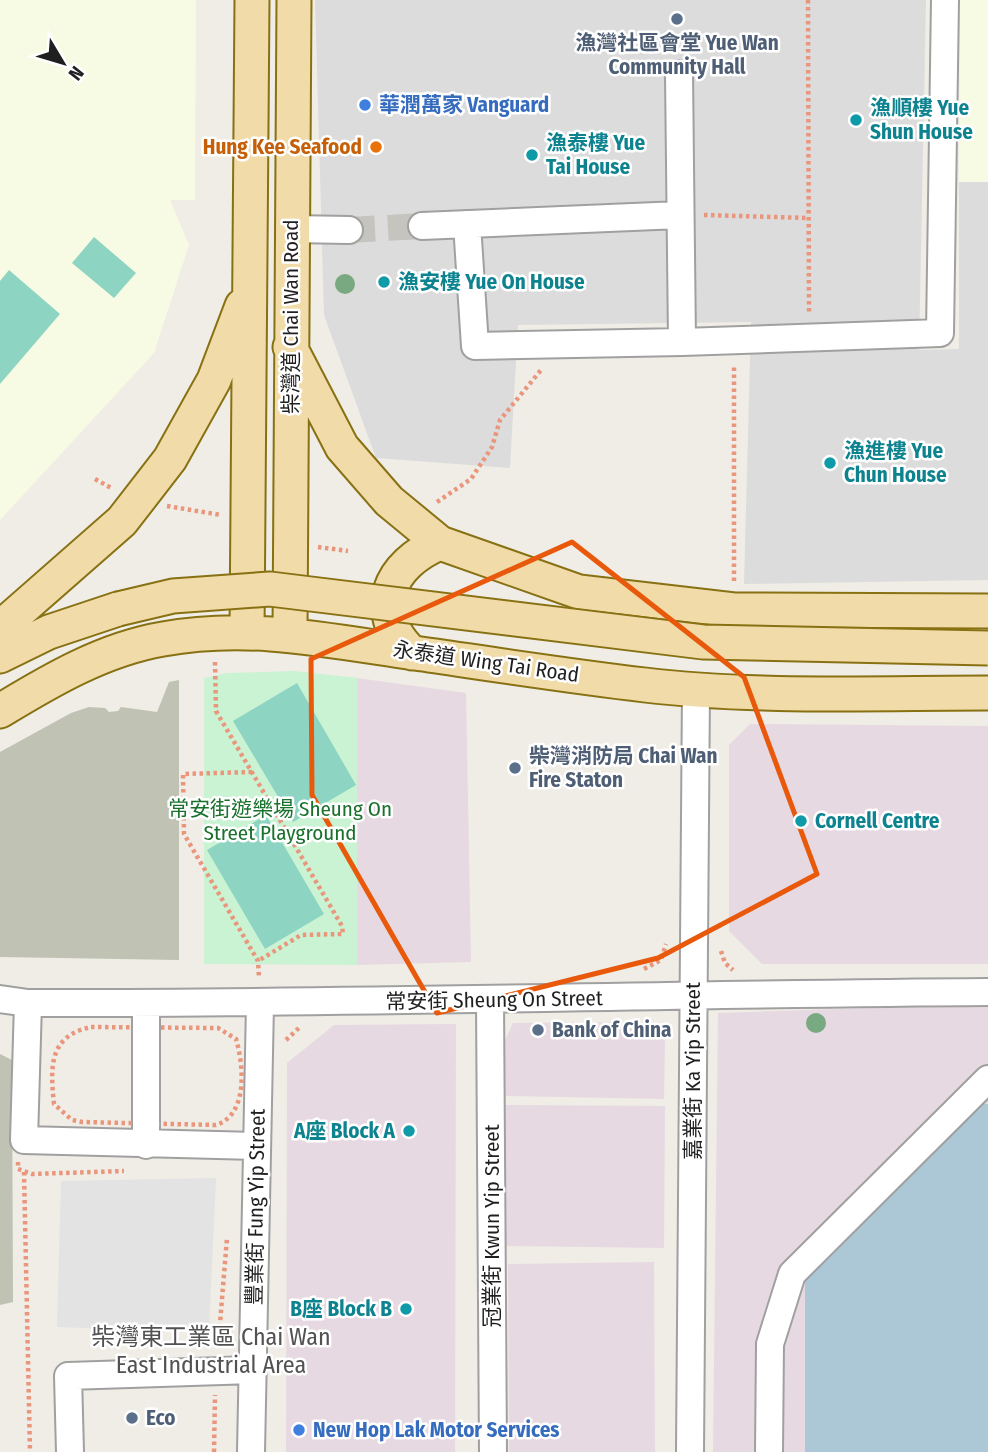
<svg xmlns="http://www.w3.org/2000/svg" width="988" height="1452" font-family="'Fira Sans Condensed','Noto Sans TC',sans-serif">
	<style>
		.residential { fill: #dddcdc }
		.industrial { fill: #e7d9e2 }
		.education { fill: #f8fbe3 }
		.construction { fill: #c0c2b3 }
		.park { fill: #c9f3d2 }
		.pitch { fill: #8ed4c2 }
		.parking { fill: #e3e3e3 }
		.water { fill: #acc8d7 }
		.lines { fill: none; stroke-linecap: round; stroke-linejoin: round }
		.minor-tunnel { stroke: #c5c4be; stroke-width: 26; stroke-dasharray: 26 13; stroke-linecap: butt }
		.minor-casing { stroke: #a0a0a0; stroke-width: 30 }
		.major-casing { stroke: #887112; stroke-width: 37 }
		.path { stroke: #e9967d; stroke-width: 4.5; stroke-dasharray: 3.5 3.5; stroke-linecap: butt }
		.minor { stroke: #fff; stroke-width: 26 }
		.major { stroke: #f1dba9; stroke-width: 33 }
		.major-bridge-casing { stroke: #887112; stroke-width: 37; stroke-linecap: butt }
		.major-bridge { stroke: #f1dba9; stroke-width: 33 }
		.tree { fill: #79a980 }
		.marked { fill: none; stroke: #e8590c; stroke-width: 5; stroke-linejoin: round }
		.service-dot { fill: #5c6f8a; stroke: #fff; stroke-width: 2.5 }
		.shop-dot { fill: #3f7fe0; stroke: #fff; stroke-width: 2.5 }
		.culture-dot { fill: #0f9aa8; stroke: #fff; stroke-width: 2.5 }
		.food-dot { fill: #e8710a; stroke: #fff; stroke-width: 2.5 }
		.labels { text-anchor: middle; dominant-baseline: central; stroke-width: 5; stroke-linejoin: round; paint-order: stroke }
		.service-label { font-size: 21px; font-weight: bold; fill: #4e5e75; stroke: #fff; text-anchor: start }
		.shop-label { font-size: 21px; font-weight: bold; fill: #366cbe; stroke: #fff; text-anchor: start }
		.culture-label { font-size: 21px; font-weight: bold; fill: #0d838f; stroke: #fff; text-anchor: start }
		.food-label { font-size: 21px; font-weight: bold; fill: #c56008; stroke: #fff; text-anchor: end }
		.street-label { font-size: 21px; fill: #1f1f1f; stroke: #fff }
		.park-label { font-size: 21px; fill: #19712c; stroke: #fff }
		.quarter-label { font-size: 24px; fill: #525252; stroke: #fff }
	</style>
	<rect width="100%" height="100%" fill="#efede6"/>
	<!-- residential -->
	<path class="residential" d="M315 0H926L919 350 959 349V182H988V580L744 584 751 322 518 325 510 468 376 458 324 315Z"/>
	<!-- industrial -->
	<path class="industrial" d="M357 678 466 693 471 962 357 965Z
		M750 724 988 726V964H762L729 931V745Z
		M988 1004V1452H713L718 1013Z
		M654 1022 665 1040 664 1099 503 1096 505 1040 513 1023Z
		M456 1024 455 1452H286L287 1063 334 1025Z
		M504 1105 665 1106 664 1248 502 1246Z
		M654 1262 655 1452H509L508 1264Z"/>
	<!-- education -->
	<path class="education" d="M0 0H196L195 200H170L189 245 154 353 0 520Z
		M960 0H988V182H959Z"/>
	<!-- construction -->
	<path class="construction" d="M179 680V960L0 957V752L71 713 89 707 105 708 109 712 118 711 121 707 157 712 169 682Z
		M0 1054 12 1060 13 1302 0 1305Z"/>
	<!-- park -->
	<path class="park" d="M294 671 357 678V965L204 964V678L227 673Z"/>
	<!-- pitch -->
	<path class="pitch" d="M94 237 136 273 114 298 72 263Z
		M9 270 60 314 0 384V281Z
		M297 683 356 785 293 822 233 721Z
		M266 815 324 914 265 949 207 850Z"/>
	<!-- parking -->
	<path class="parking" d="M216 1178 209 1332 57 1327 61 1181Z"/>
	<!-- water -->
	<path class="water" d="M981 1104H988V1452H805V1281Z"/>
	<g class="lines">
		<!-- minor-tunnel -->
		<path class="minor-tunnel" d="M349 230 422 226"/>
		<defs>
			<path id="minor" d="M679 74 682 342 940 333 945 0
				M467 224 475 346 682 342
				M422 226 680 215
				M291 229 349 230
				M0 999 28 1003C348 1004 668 994 988 992
				M490 1001 493 1452
				M28 1003 24 1140 256 1146
				M146 1145V1004
				M70 1452 68 1376 253 1370
				M251 1452 260 1004
				M690 1452 696 690
				M769 1452 770 1344 792 1274 988 1079"/>
			<path id="major" d="M290 347 342 447 389 501 440 543 579 592 734 610 988 611
				M0 628 122 521 170 459 214 380 242 306
				M247 632 252 0
				M290 633 294 0
				M412 653C368 611 389 564 440 543
				M0 656 49 632 118 609
				M0 711C51 680 104 649 163 639 249 623 331 641 415 653 491 664 568 676 645 685 754 698 877 693 988 693"/>
		</defs>
		<!-- minor casing -->
		<use href="#minor" class="minor-casing"/>
		<!-- major casing -->
		<use href="#major" class="major-casing"/>
		<!-- path -->
		<path class="path" d="M808 0 809 314
			M704 215 808 218
			M95 479 113 489
			M437 502 471 479 492 447 500 420 541 370
			M167 506 221 515
			M318 547 348 551
			M734 581V366
			M215 662 216 711 342 926 343 934 301 935 258 961
			M252 772 183 774 184 834 258 961 259 978
			M721 951 725 963 733 970
			M644 969 661 960 666 944
			M91 1027 218 1028 236 1039C244 1066 248 1115 216 1125L82 1122 72 1120 54 1104C50 1066 49 1036 91 1027Z
			M286 1040 300 1027
			M18 1162V1169L32 1174 124 1171
			M24 1172 30 1452
			M218 1348 227 1238
			M214 1452 215 1395"/>
		<!-- minor -->
		<use href="#minor" class="minor"/>
		<!-- major -->
		<use href="#major" class="major"/>
		<defs>
			<path id="major-bridge" d="M118 609 173 596 270 589 703 642 988 648"/>
		</defs>
		<!-- major-bridge casing -->
		<use href="#major-bridge" class="major-bridge-casing"/>
		<!-- major-bridge -->
		<use href="#major-bridge" class="major-bridge"/>
	</g>
	<!-- trees -->
	<g class="tree">
		<circle cx="345" cy="284" r="10"/>
		<circle cx="816" cy="1023" r="10"/>
	</g>
	<!-- marked area -->
	<path class="marked" d="M572 542 744 677 817 874 658 958 437 1013 312 795 311 659Z"/>
	<!-- markers -->
	<g class="service-dot">
		<circle cx="677" cy="19" r="7"/>
		<circle cx="515" cy="768" r="7"/>
		<circle cx="538" cy="1030" r="7"/>
		<circle cx="132" cy="1418" r="7"/>
	</g>
	<g class="shop-dot">
		<circle cx="365" cy="105" r="7"/>
		<circle cx="299" cy="1430" r="7"/>
	</g>
	<g class="culture-dot">
		<circle cx="856" cy="120" r="7"/>
		<circle cx="532" cy="155" r="7"/>
		<circle cx="384" cy="282" r="7"/>
		<circle cx="830" cy="463" r="7"/>
		<circle cx="801" cy="821" r="7"/>
		<circle cx="409" cy="1131" r="7"/>
		<circle cx="406" cy="1309" r="7"/>
	</g>
	<circle class="food-dot" cx="376" cy="147" r="7"/>
	<g class="labels">
		<!-- service labels -->
		<g class="service-label">
			<text x="677" y="43" text-anchor="middle">漁灣社區會堂 Yue Wan<tspan x="677" dy="24">Community Hall</tspan></text>
			<text x="529" y="756">柴灣消防局 Chai Wan<tspan x="529" dy="24">Fire Staton</tspan></text>
			<text x="552" y="1030">Bank of China</text>
			<text x="146" y="1418">Eco</text>
		</g>
		<!-- shop labels -->
		<g class="shop-label">
			<text x="379" y="105">華潤萬家 Vanguard</text>
			<text x="313" y="1430">New Hop Lak Motor Services</text>
		</g>
		<!-- culture labels -->
		<g class="culture-label">
			<text x="870" y="108">漁順樓 Yue<tspan x="870" dy="24">Shun House</tspan></text>
			<text x="546" y="143">漁泰樓 Yue<tspan x="546" dy="24">Tai House</tspan></text>
			<text x="398" y="282">漁安樓 Yue On House</text>
			<text x="844" y="451">漁進樓 Yue<tspan x="844" dy="24">Chun House</tspan></text>
			<text x="815" y="821">Cornell Centre</text>
			<text x="395" y="1131" text-anchor="end">A座 Block A</text>
			<text x="392" y="1309" text-anchor="end">B座 Block B</text>
		</g>
		<!-- food labels -->
		<g class="food-label">
			<text x="362" y="147">Hung Kee Seafood</text>
		</g>
		<!-- street labels -->
		<g class="street-label">
			<text transform="translate(291 317) rotate(-90)">柴灣道 Chai Wan Road</text>
			<text transform="translate(486 662) rotate(8)">永泰道 Wing Tai Road</text>
			<text transform="translate(494 1000) rotate(-1)">常安街 Sheung On Street</text>
			<text transform="translate(693 1071) rotate(-90)">嘉業街 Ka Yip Street</text>
			<text transform="translate(256 1207) rotate(-89)">豐業街 Fung Yip Street</text>
			<text transform="translate(492 1226) rotate(-90)">冠業街 Kwun Yip Street</text>
		</g>
		<!-- park labels -->
		<g class="park-label">
			<text x="280" y="809">常安街遊樂場 Sheung On<tspan x="280" dy="24">Street Playground</tspan></text>
		</g>
		<!-- quarter labels -->
		<g class="quarter-label">
			<text x="211" y="1337">柴灣東工業區 Chai Wan<tspan x="211" dy="28">East Industrial Area</tspan></text>
		</g>
	</g>
	<!-- north arrow -->
	<g transform="translate(63 63) rotate(128)" stroke="#ffffff" stroke-width="5" paint-order="stroke">
	<path d="M0-5L12 26L0 18L-12 26Z" fill="#1f1f1f"/>
	<text y="-10" font-size="19" font-weight="bold" text-anchor="middle" fill="#1f1f1f">N</text>
	</g>
</svg>
